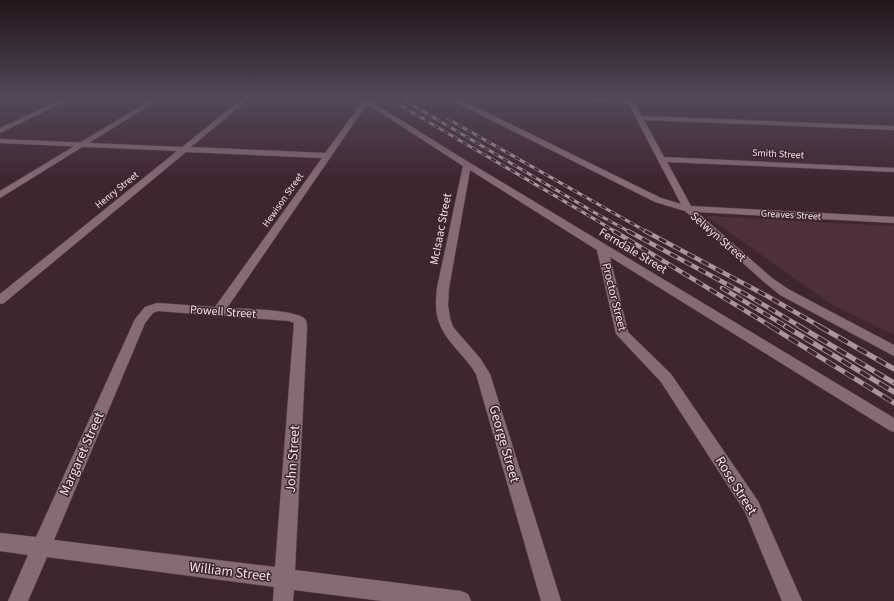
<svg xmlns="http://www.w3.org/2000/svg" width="894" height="601" font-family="'Source Sans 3',sans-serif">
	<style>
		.built { fill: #4d303c }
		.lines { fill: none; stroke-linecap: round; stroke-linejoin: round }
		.street-casing { stroke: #5a464e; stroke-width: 1 }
		.secondary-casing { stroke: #5a464e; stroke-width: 1 }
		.street { fill: #866a75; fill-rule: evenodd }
		.secondary { fill: #866a75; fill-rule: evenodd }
		.rail-far2-casing { stroke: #a9959d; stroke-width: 3 }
		.rail-far1-casing { stroke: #a9959d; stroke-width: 4.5 }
		.rail-casing { stroke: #a9959d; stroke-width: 5 }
		.rail-far2 { stroke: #3e2630; stroke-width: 2; stroke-dasharray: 5.5; stroke-linecap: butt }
		.rail-far1 { stroke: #3e2630; stroke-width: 3; stroke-dasharray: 8; stroke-linecap: butt }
		.rail { stroke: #3e2630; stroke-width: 3.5; stroke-dasharray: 11; stroke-linecap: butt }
		.wall { fill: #533a52 }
		.shaded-wall { fill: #433042 }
		.labels { text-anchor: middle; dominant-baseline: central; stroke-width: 3; stroke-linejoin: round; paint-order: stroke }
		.far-street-label { font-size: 10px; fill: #f2e1e7; stroke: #3e2630 }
		.street-label { font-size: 12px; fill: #f2e1e7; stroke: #3e2630 }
		.near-street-label { font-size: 14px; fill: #f2e1e7; stroke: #3e2630 }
	</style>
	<rect width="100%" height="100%" fill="#3e2630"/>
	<!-- built -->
	<path class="built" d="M706 216 894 226V335L831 304Z"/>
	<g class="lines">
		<defs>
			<path id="street" d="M67 97H74L0 133V128Z
				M244 97H251L191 147 325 153 363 101 357 97H364L470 163 894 418V432L889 430 610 257 628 332 671 374 758 501 802 601H782L745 512 661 382 616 334 597 250 470 170 449 288 448 305 450 318 453 327 480 358 490 374 561 601H541L476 374C465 355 444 341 438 319 435 309 436 298 437 288L463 166 367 104 227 308C244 309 291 309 304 318 307 320 307 325 307 329L295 570 461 591 468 594 471 601H382L294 590 293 601H273L274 587 47 557 28 601H8L28 555 0 551V533L36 537 135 319 145 307 157 303 215 307 322 158 186 152 4 303 0 304V294L177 151 0 143V139L182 147ZM158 311 289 321 294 323 275 567 54 540 145 323 153 313Z
				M445 97H453L466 102 661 198 681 204 628 103 531 99 528 97 626 99 625 97H631L642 116 894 126V130L644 120 664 157 894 168V172L667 162 691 206 894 217V223L697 212 772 278 788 289 894 345V356L780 295 764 282 685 211 655 202Z"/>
			<path id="secondary" d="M156 97H163L0 198V191Z"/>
		</defs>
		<!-- street casing -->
		<use href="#street" class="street-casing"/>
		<!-- secondary casing -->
		<use href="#secondary" class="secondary-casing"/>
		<!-- street -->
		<use href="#street" class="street"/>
		<!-- secondary -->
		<use href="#secondary" class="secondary"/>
		<defs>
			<path id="rail-far2" d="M387 97C462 143 540 186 616 232
				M399 97 597 214 630 232
				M448 119 647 232"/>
			<path id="rail-far1" d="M614 231 772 327
				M628 231 747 295 801 327
				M645 231 767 296 821 327
				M722 288 787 327"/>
			<path id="rail" d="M770 326 894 403
				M785 326 894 392
				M799 326 894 383
				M819 326 894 369"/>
		</defs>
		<!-- rail-far2 casing -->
		<use href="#rail-far2" class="rail-far2-casing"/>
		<!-- rail-far1 casing -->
		<use href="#rail-far1" class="rail-far1-casing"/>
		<!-- rail casing -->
		<use href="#rail" class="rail-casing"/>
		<!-- rail-far2 -->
		<use href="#rail-far2" class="rail-far2"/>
		<!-- rail-far1 -->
		<use href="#rail-far1" class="rail-far1"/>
		<!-- rail -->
		<use href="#rail" class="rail"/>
	</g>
	<!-- wall -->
	<path class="wall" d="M96 97H132L127 100 98 101Z"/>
	<!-- shaded-wall -->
	<path class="shaded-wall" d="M125 97H132L127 100Z"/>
	<!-- sky -->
	<linearGradient id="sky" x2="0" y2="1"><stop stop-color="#22151a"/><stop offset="0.54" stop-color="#524759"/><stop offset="1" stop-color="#524759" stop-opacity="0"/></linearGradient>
	<rect width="894" height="181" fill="url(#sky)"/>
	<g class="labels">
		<!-- far-street labels -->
		<g class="far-street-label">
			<text transform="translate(778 154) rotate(3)">Smith Street</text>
			<text transform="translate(117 190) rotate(-39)">Henry Street</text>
			<text transform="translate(283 200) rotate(-55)">Hewison Street</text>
			<text transform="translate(791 215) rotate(3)">Greaves Street</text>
		</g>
		<!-- street labels -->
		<g class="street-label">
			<text transform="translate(441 229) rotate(-79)">McIsaac Street</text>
			<text transform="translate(718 237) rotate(41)">Selwyn Street</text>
			<text transform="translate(633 251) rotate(31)">Ferndale Street</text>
			<text transform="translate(614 297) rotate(76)">Proctor Street</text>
			<text transform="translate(223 312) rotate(4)">Powell Street</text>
		</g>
		<!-- near-street labels -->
		<g class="near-street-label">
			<text transform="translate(504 444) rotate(74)">George Street</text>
			<text transform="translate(82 454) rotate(-66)">Margaret Street</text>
			<text transform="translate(293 459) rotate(-86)">John Street</text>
			<text transform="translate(736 486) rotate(58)">Rose Street</text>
			<text transform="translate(230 572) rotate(7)">William Street</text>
		</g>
	</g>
</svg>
